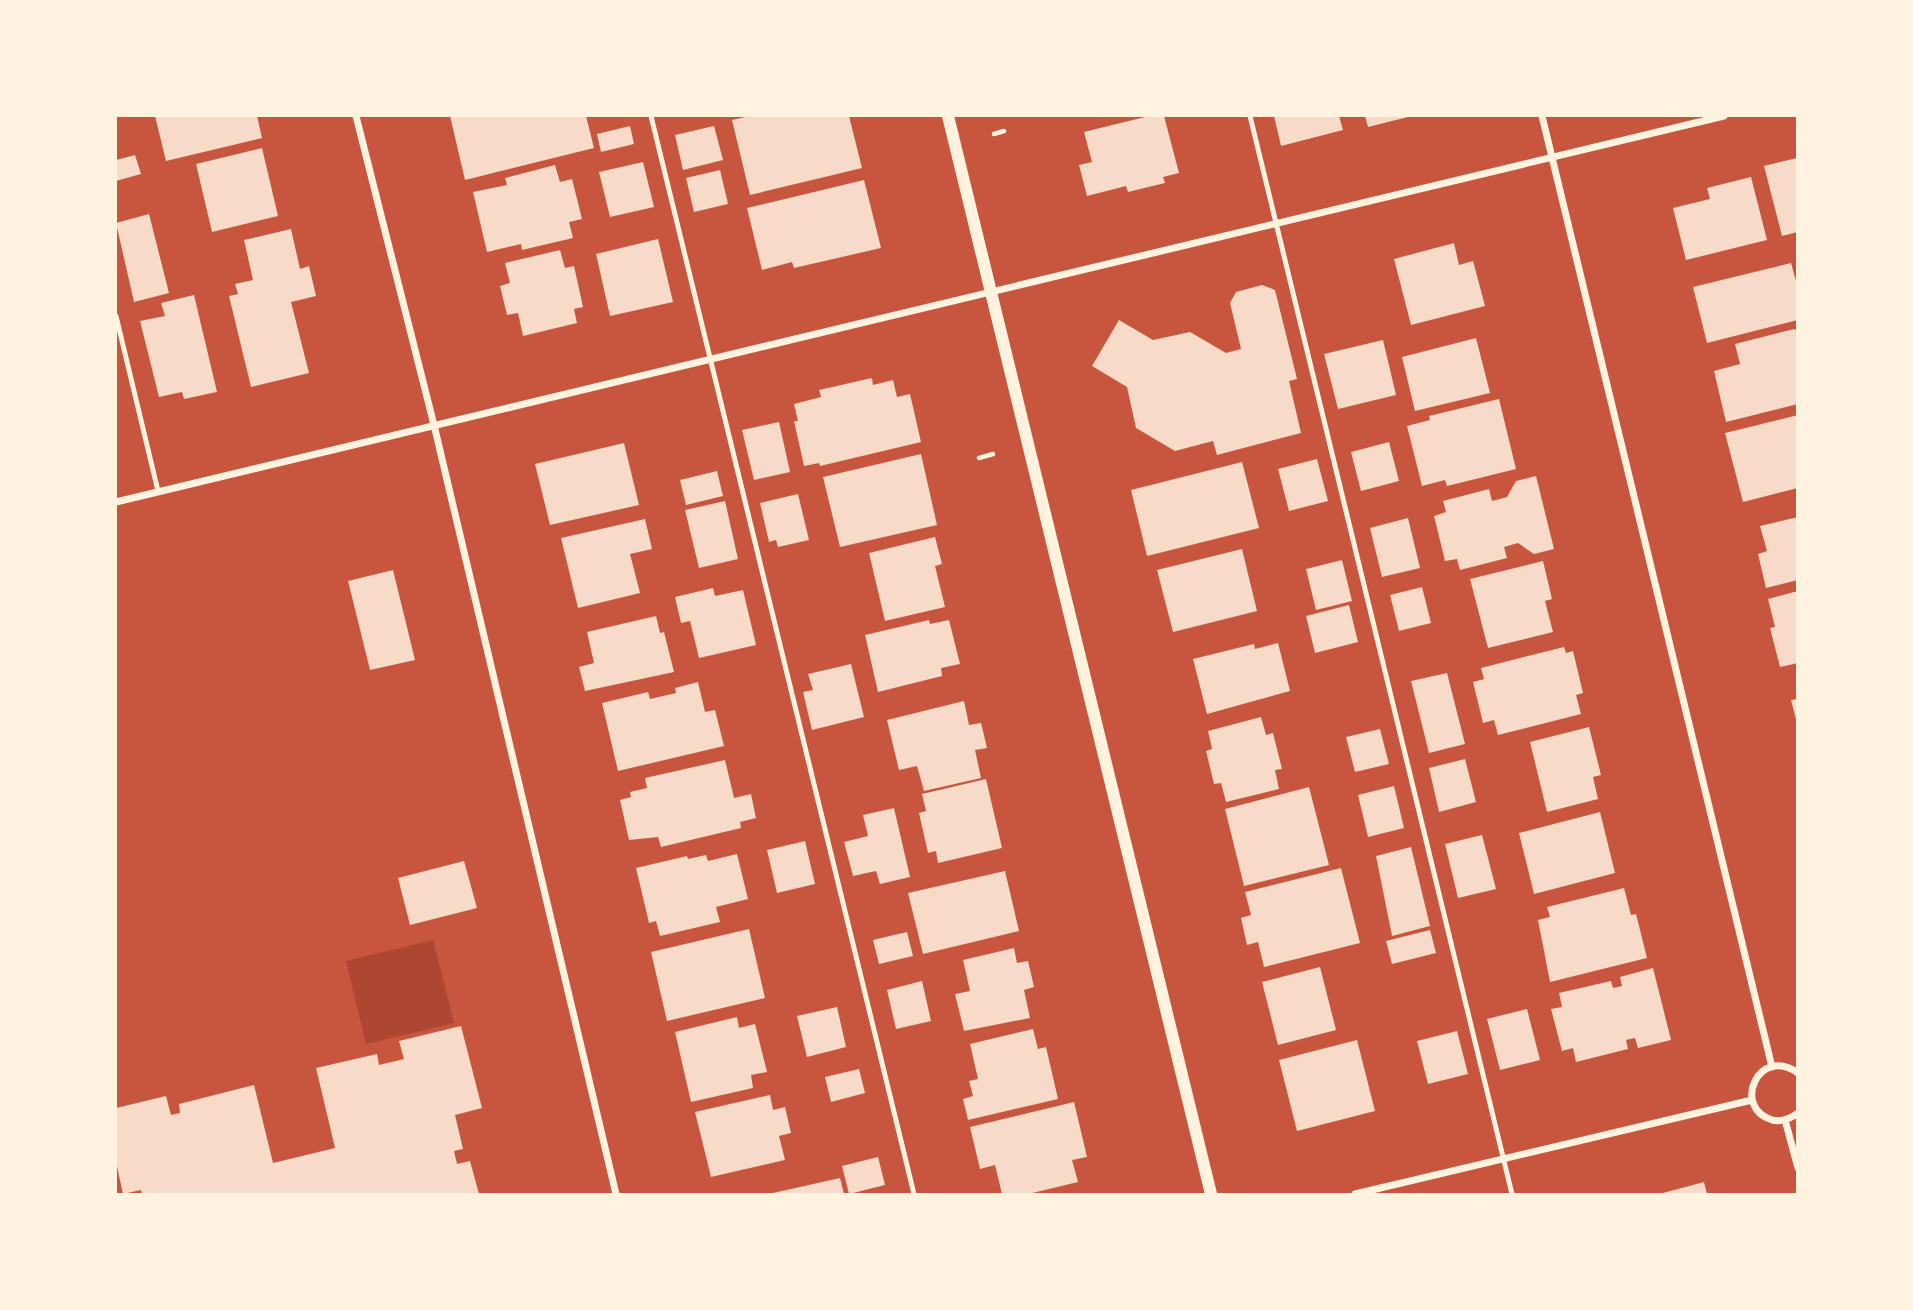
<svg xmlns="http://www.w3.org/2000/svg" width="1913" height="1310" font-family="Inter,sans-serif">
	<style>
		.green { fill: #ae4732 }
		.building { fill: #f7dbc8 }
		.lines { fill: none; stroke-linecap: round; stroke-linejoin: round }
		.path { stroke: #fff3e0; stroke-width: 4.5 }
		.service { stroke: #fff3e0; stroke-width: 5 }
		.minor { stroke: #fff3e0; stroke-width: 7 }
		.tertiary { stroke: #fff3e0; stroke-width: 12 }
	</style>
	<rect width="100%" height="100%" fill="#c8553d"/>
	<!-- green -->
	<path class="green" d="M433 940 454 1023 366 1044 346 961Z"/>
	<!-- building -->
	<path class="building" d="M155 116H257L262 138 166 161Z
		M450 116H586L594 148 465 180Z
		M750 116H849L862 168 750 195 732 120Z
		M1149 116H1164L1179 173 1163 177 1165 183 1128 192 1126 186 1087 196 1079 165 1092 162 1084 132Z
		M1274 116H1339L1343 130 1281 146Z
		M1365 116H1412L1368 127Z
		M630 126 634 144 601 152 597 134Z
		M714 126 723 160 683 170 675 135Z
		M262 148 278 216 212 232 196 164Z
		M135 155 141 174 116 181V160Z
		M1797 158 1798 232 1782 236 1764 166Z
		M643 162 654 207 610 217 599 172Z
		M555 165 560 182 572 179 582 219 569 222 573 238 522 250 521 244 487 252 473 192 507 185 505 178Z
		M720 170 728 204 694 212 686 178Z
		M1751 177 1767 240 1686 260 1673 208 1710 199 1707 188Z
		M864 180 881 248 794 268 792 262 762 270 747 208Z
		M149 214 169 293 134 302 116 223Z
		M291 229 300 269 309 266 316 296 291 302 309 373 251 387 229 296 238 294 235 284 253 280 244 240Z
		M658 239 673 302 610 316 596 254Z
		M1454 243 1459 265 1473 261 1485 306 1411 325 1394 259Z
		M560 250 565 268 574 266 583 307 574 309 577 323 523 336 518 313 507 315 500 286 510 283 505 263Z
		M1791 263 1798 288V320L1707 343 1693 287Z
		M1262 285 1275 290 1297 379 1289 381 1301 433 1217 455 1213 441 1175 451 1136 428 1127 387 1092 366 1119 320 1153 340 1190 332 1226 353 1241 349 1230 303 1236 292Z
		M194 295 217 392 184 399 182 392 159 397 140 321 165 316 161 303Z
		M1794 329 1798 331V404L1726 422 1714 371 1740 364 1735 344Z
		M1476 338 1490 393 1415 411 1402 357Z
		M1383 340 1396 395 1338 409 1324 354Z
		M872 378 873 385 893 380 897 397 910 394 921 442 820 466 819 463 804 466 794 421H798L794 404 821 397 819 390Z
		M1499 399 1516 469 1447 486 1445 480 1422 486 1407 426 1430 420 1429 416Z
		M1798 415V488L1743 502 1725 433Z
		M779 422 790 472 754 480 742 430Z
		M1389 442 1399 481 1361 491 1351 452Z
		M624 443 639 505 550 525 535 464Z
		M921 454 937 525 840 547 823 477Z
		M1317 459 1328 501 1289 511 1278 469Z
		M1242 462 1259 528 1147 556 1131 490Z
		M717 471 723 496 686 505 680 480Z
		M1536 476 1554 549 1534 554 1518 543 1504 547 1507 558 1460 570 1457 559 1445 561 1434 516 1446 512 1443 501 1489 489 1492 501 1507 497 1516 481Z
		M798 494 809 540 778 547 776 540 769 542 760 503Z
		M725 501 738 559 699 568 685 510Z
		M1798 517V580L1766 588 1758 554 1767 551 1760 526Z
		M1408 518 1420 568 1382 577 1370 528Z
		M645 519 652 549 630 554 640 593 578 608 561 538Z
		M935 537 942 564 935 566 945 607 885 621 869 553Z
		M1242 549 1257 611 1173 632 1157 570Z
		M1342 560 1352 601 1316 610 1306 569Z
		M1543 561 1552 599 1545 601 1553 632 1488 648 1470 579Z
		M393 570 415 660 370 670 348 581Z
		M1422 587 1431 623 1399 631 1390 595Z
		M713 588 715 596 743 590 756 645 699 658 690 621 681 623 675 597Z
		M1798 591V663L1780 667 1770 628 1775 627 1768 599Z
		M1349 605 1358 642 1315 653 1306 616Z
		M656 616 660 633 664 632 674 672 585 691 579 667 594 663 587 632Z
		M929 620 930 624 949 620 960 664 941 668 942 676 878 692 865 635Z
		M1278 643 1290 691 1207 714 1193 659 1254 644 1255 649Z
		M1564 647 1566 653 1573 651 1583 693 1576 695 1581 714 1498 735 1494 720 1483 723 1473 682 1484 679 1481 668Z
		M851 664 864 717 812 730 803 692 813 690 808 674Z
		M1447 673 1465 744 1429 753 1411 681Z
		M698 682 705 712 715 710 724 746 618 771 602 703 648 692 650 699 676 693 675 688Z
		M1798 699V723H1797L1791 700Z
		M964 701 969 725 981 723 987 748 975 750 981 778 924 791 917 766 899 770 887 720Z
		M1261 717 1266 735 1273 733 1282 769 1275 770 1279 789 1226 802 1221 783 1214 784 1206 751 1212 749 1208 731Z
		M1589 727 1601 775 1593 777 1598 799 1547 812 1530 742Z
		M1380 729 1389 764 1355 772 1346 737Z
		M1465 759 1476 802 1439 812 1429 768Z
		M725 760 734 798 751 794 756 818 740 822 741 828 661 847 658 837 629 840 620 800 631 797 630 792 647 788 645 778Z
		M986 779 1002 848 938 863 936 851 928 853 919 813 926 811 922 794Z
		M1394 786 1404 828 1368 837 1358 795Z
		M1309 787 1329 865 1244 886 1225 809Z
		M894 808 910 877 880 884 876 871 853 876 844 842 868 836 863 815Z
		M1600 812 1615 873 1534 894 1519 833Z
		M1482 835 1496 889 1458 898 1445 844Z
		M805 841 815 884 777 893 767 850Z
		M1411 847 1430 926 1392 936 1376 856Z
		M737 854 748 899 716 907 720 922 660 936 656 921 649 923 636 868 687 856 688 859 706 855 708 861Z
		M464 861 477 908 410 925 398 878Z
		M1341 868 1360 943 1264 967 1258 942 1247 945 1241 918 1251 915 1245 892Z
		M1005 871 1019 931 923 954 908 893Z
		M1624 888 1631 915 1636 914 1647 958 1550 982 1538 920 1550 917 1547 907Z
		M749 929 765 998 667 1021 651 952Z
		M1430 930 1436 953 1392 964 1386 941Z
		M907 932 913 956 879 964 873 940Z
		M1014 948 1017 963 1028 961 1034 987 1024 990 1030 1018 964 1031 955 994 970 991 963 960Z
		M1320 967 1336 1030 1278 1045 1262 982Z
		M1653 968 1671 1040 1638 1048 1635 1038 1626 1040 1628 1049 1576 1062 1573 1048 1562 1051 1551 1009 1562 1007 1559 993 1611 981 1613 988 1622 986 1620 977Z
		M922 981 931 1021 896 1029 887 990Z
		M837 1007 846 1047 807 1057 797 1016Z
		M1527 1009 1540 1060 1500 1070 1487 1019Z
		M737 1017 739 1028 755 1024 767 1072 751 1075 753 1088 691 1102 675 1032Z
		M461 1026 482 1108 455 1115 463 1149 454 1151 457 1164 470 1161 479 1194H142L141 1190 123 1194 116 1162V1108L166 1096 171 1115 180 1113 179 1104 254 1085 273 1163 335 1148 316 1068 377 1054 379 1065 404 1059 399 1041Z
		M1033 1029 1038 1049 1046 1047 1058 1099 968 1120 963 1099 973 1096 969 1081 978 1079 970 1044Z
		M1457 1031 1468 1074 1428 1084 1417 1041Z
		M1357 1040 1375 1111 1297 1131 1279 1060Z
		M859 1069 865 1093 831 1102 825 1077Z
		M770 1095 773 1110 785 1107 791 1133 779 1136 785 1160 711 1177 695 1112Z
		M1074 1102 1087 1157 1072 1160 1078 1182 1028 1194H1002L995 1165 980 1169 970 1127Z
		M878 1157 885 1185 849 1194 842 1166Z
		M840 1178 844 1194H773V1193Z
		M1704 1182 1707 1194H1659Z"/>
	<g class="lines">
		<!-- path -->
		<path class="path" d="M994 134 1004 131
			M979 458 993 454"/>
		<!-- service -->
		<path class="service" d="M651 116 914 1194
			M1250 116 1512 1194
			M116 316 158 491"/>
		<!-- minor -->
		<path class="minor" d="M356 116 434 425 616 1194
			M1542 116 1772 1067
			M116 502 1724 116
			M1798 1073C1759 1045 1731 1107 1772 1120 1781 1122 1790 1119 1798 1113
			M1785 1120 1798 1168
			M1355 1194 1752 1100"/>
		<!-- tertiary -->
		<path class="tertiary" d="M948 116 1211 1194"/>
	</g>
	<!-- border -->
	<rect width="1913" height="1310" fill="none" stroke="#fff3e0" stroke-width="234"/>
</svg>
